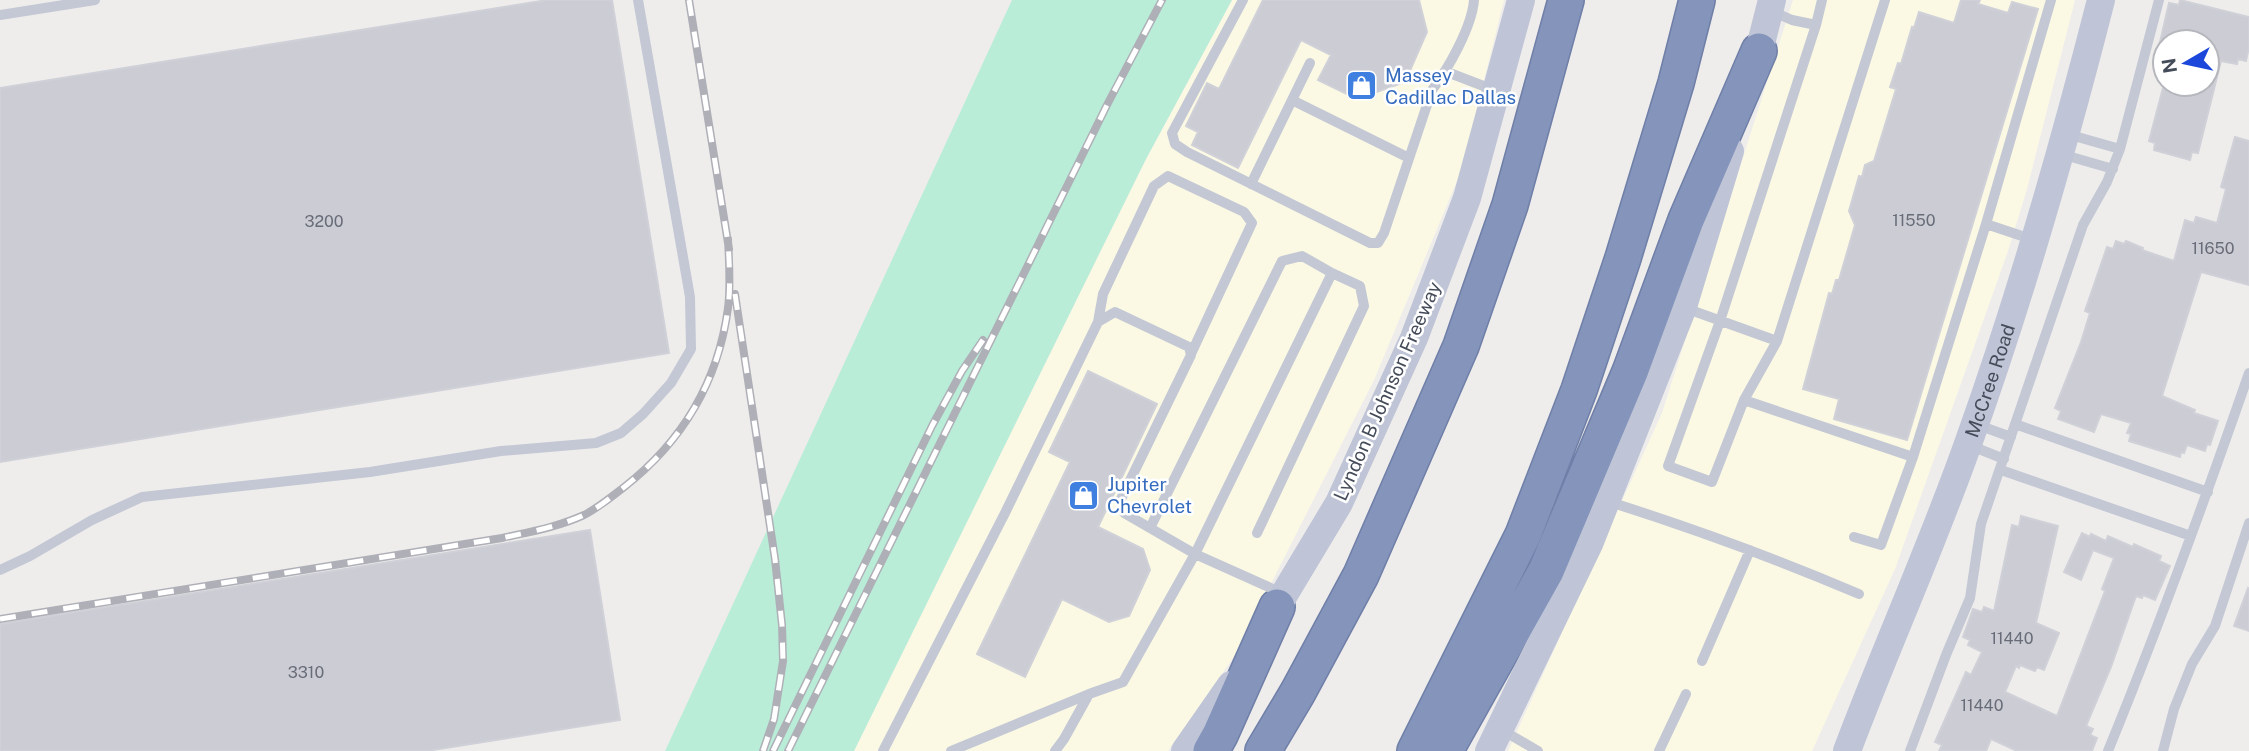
<svg xmlns="http://www.w3.org/2000/svg" width="2249" height="751" font-family="'Public Sans',sans-serif">
	<style>
		.commercial { fill: #fbf9e4 }
		.green { fill: #baedd8 }
		.building { fill: #cccdd4; stroke: #d0d1d8; stroke-width: 2 }
		.lines { fill: none; stroke-linecap: round; stroke-linejoin: round }
		.highway-casing { stroke: #6f7fa7; stroke-width: 38 }
		.lane { stroke: #c3c8d4; stroke-width: 10 }
		.secondary { stroke: #bfc5d6; stroke-width: 28 }
		.highway { stroke: #8494bb; stroke-width: 35 }
		.rail-casing { stroke: #afb0b7; stroke-width: 8 }
		.rail { stroke: #fff; stroke-width: 5; stroke-dasharray: 16; stroke-linecap: butt }
		.labels { text-anchor: middle; dominant-baseline: central; stroke-width: 5; stroke-linejoin: round; paint-order: stroke }
		.number-label { font-size: 16px; fill: #676c78 }
		.shop-label { font-size: 19px; fill: #366cbe; stroke: #fff; text-anchor: start }
		.street-label { font-size: 19px; fill: #454c59; stroke: #fff }
	</style>
	<rect width="100%" height="100%" fill="#efedec"/>
	<!-- commercial -->
	<path class="commercial" d="M1232 0H1504L1462 169 1374 380 1235 655 1168 751H854L1146 159Z
		M1793 0H2075L2027 189 2008 251 1895 569 1812 751H1508L1662 413Z"/>
	<!-- green -->
	<path class="green" d="M1012 0H1232L1146 159 854 751H665Z"/>
	<!-- building -->
	<path class="building" d="M547 0H612L669 353 0 462V88Z
		M1263 0H1419L1427 32 1405 82 1357 99 1318 80 1331 55 1301 40 1238 168 1192 145 1198 132 1186 126 1207 83 1219 89Z
		M1961 0H1980L1978 4 2008 13 2012 2 2038 9 1907 440 1834 419 1839 399 1803 389 1829 293 1832 294 1836 280H1839L1855 225 1849 211 1859 176 1862 177 1865 165 1874 161 1896 89 1890 87 1898 63 1901 64 1912 27 1914 28 1919 12 1954 23Z
		M2180 0 2249 17V47L2246 61 2238 59 2237 64 2221 61 2198 153 2192 152 2190 160 2154 150 2155 143 2149 141 2164 84H2207V42H2160L2169 3 2179 5Z
		M2235 137 2249 141V285L2201 272 2162 396 2195 410 2194 413 2218 421 2210 445 2207 444 2205 451 2187 445 2184 453 2181 452 2180 457 2129 441 2131 434 2127 433 2131 423 2101 414 2094 432 2058 419 2061 411 2055 408 2081 342 2090 313 2085 311 2107 247 2113 249 2116 241 2124 244 2126 241 2143 248 2142 250 2174 261 2185 220 2194 223 2196 217 2217 223 2226 189 2221 187Z
		M1088 371 1157 404 1098 527 1143 549 1150 570 1129 616 1109 622 1062 599 1025 677 977 654 1070 462 1049 452Z
		M2021 516 2058 526 2036 623 2059 633 2044 670 2037 667 2035 671 2020 665 2019 668 2016 666 2005 692 2057 716 2105 591 2102 589 2114 558 2093 550 2081 580 2064 572 2082 533 2090 537 2091 534 2106 541 2108 536 2133 547 2134 544 2161 556 2159 561 2170 566 2155 600 2143 595 2142 598 2136 596 2111 667 2086 726 2093 729 2090 735 2097 738 2092 751H2017L1991 739 1986 751H1939L1942 745 1935 742 1966 672 1971 675 1982 652 1968 645 1970 640 1963 637 1973 609 1982 612 1984 607 1994 611 2012 525 2019 527Z
		M590 530 620 720 427 751H0V624Z
		M2248 588 2249 589V631L2234 626Z"/>
	<g class="lines">
		<defs>
			<path id="highway" d="M1211 751 1220 735 1277 607
				M1263 751 1298 692 1361 575 1461 346 1510 205 1566 0
				M1415 751 1523 535 1579 390 1623 258 1676 83 1697 0
				M1445 751 1546 571 1630 372 1686 220 1759 51"/>
		</defs>
		<!-- highway casing -->
		<use href="#highway" class="highway-casing"/>
		<!-- lane -->
		<path class="lane" d="M1243 0 1172 133 1175 144 1187 152 1370 243H1378L1384 233 1432 90C1448 69 1472 27 1474 0
			M1771 11 1792 20 1816 25
			M0 15 95 0
			M1447 72 1494 90
			M1292 100 1310 63
			M2067 134 2120 149
			M2061 154 2113 169
			M1251 184 1292 100 1409 158
			M1986 224 2051 0
			M1685 308 1777 341 1744 400 1712 482 1668 466 1720 321 1816 25 1822 0
			M1098 322 1103 294 1154 186 1168 176 1244 212 1252 223 1191 354
			M1777 341 1885 0
			M1744 400 1913 457
			M2015 424 2208 492
			M1978 425 2011 437
			M1969 445 2004 459
			M2001 470 2191 536
			M1610 502C1695 529 1777 559 1859 594
			M1257 533 1364 306 1360 286 1332 273
			M1854 537 1881 545 1913 457 1986 224 2031 239
			M0 570 30 556 92 520 142 497 370 472 501 451 596 443 621 433 643 414 671 383 691 349 690 297 638 0
			M1702 661 1750 550
			M1502 730 1538 751
			M883 751 1005 513 1098 322 1115 312 1189 347 1191 355 1120 501 1124 513 1195 554 1332 273 1302 256 1282 261 1150 528
			M951 751 1089 694 1123 682 1195 554 1284 594
			M1055 751 1064 739 1089 694
			M1659 751 1686 694
			M1910 751 1946 655 1970 598 1981 524 2083 225 2107 182 2120 149 2159 0
			M2108 751C2159 626 2205 500 2249 373
			M2163 751 2174 709 2192 664 2215 626 2249 523"/>
		<!-- secondary -->
		<g class="secondary">
			<path d="M1754 71 1772 0"/>
			<path d="M1267 623 1339 503 1414 338 1467 198 1521 0"/>
			<path d="M1185 751 1231 685"/>
			<path d="M1489 751 1589 544 1683 307 1730 151"/>
			<path id="s1" d="M1847 751C1886 647 1932 546 1969 441 2021 296 2063 149 2101 0"/>
		</g>
		<!-- highway -->
		<use href="#highway" class="highway"/>
		<defs>
			<path id="rail" d="M689 0 729 249
				M735 294 775 559 782 625 783 661 774 719 763 751
				M0 619 502 538C529 532 558 527 584 515 598 508 611 497 623 488 682 442 718 383 728 308 731 285 729 262 728 239
				M773 751 932 426 962 371 983 340
				M788 751 1108 103 1162 0"/>
		</defs>
		<!-- rail casing -->
		<use href="#rail" class="rail-casing"/>
		<!-- rail -->
		<use href="#rail" class="rail"/>
	</g>
	<!-- icons -->
	<defs>
		<symbol id="shop-square" viewBox="-11 -11 22 22"><rect x="-9" y="-9" width="18" height="18" rx="4" fill="#3f7fe0" stroke="#fff"/><path d="M-5-2.5h2.3a2.7 3.5 0 0 1 5.4 0H5L5.5 6h-11ZM-1.5-2.5h3a1.5 2.3 0 0 0-3 0Z" fill="#fff"/></symbol>
	</defs>
	<g fill-rule="evenodd">
		<use href="#shop-square" x="1344" y="68" width="35" height="35"/>
		<use href="#shop-square" x="1066" y="478" width="35" height="35"/>
	</g>
	<g class="labels">
		<!-- number labels -->
		<g class="number-label">
			<text x="1914" y="220">11550</text>
			<text x="324" y="221">3200</text>
			<text x="2213" y="248">11650</text>
			<text x="2012" y="638">11440</text>
			<text x="306" y="672">3310</text>
			<text x="1982" y="705">11440</text>
		</g>
		<!-- shop labels -->
		<g class="shop-label">
			<text x="1385" y="75">Massey<tspan x="1385" dy="22">Cadillac Dallas</tspan></text>
			<text x="1107" y="484">Jupiter<tspan x="1107" dy="22">Chevrolet</tspan></text>
		</g>
		<!-- street labels -->
		<g class="street-label">
			<text stroke="none"><textPath href="#s1" startOffset="397">McCree Road</textPath></text>
			<text transform="translate(1387 391) rotate(-66)">Lyndon B Johnson Freeway</text>
		</g>
	</g>
	<!-- north arrow -->
	<g transform="translate(2186 63) rotate(261)"><circle r="33" fill="#ffffff" stroke="#b5b7bd" stroke-width="2"/>
	<path d="M0-5L12 26L0 18L-12 26Z" fill="#1b48db"/>
	<text y="-10" font-size="19" font-weight="bold" text-anchor="middle" fill="#454c59">N</text>
	</g>
</svg>
